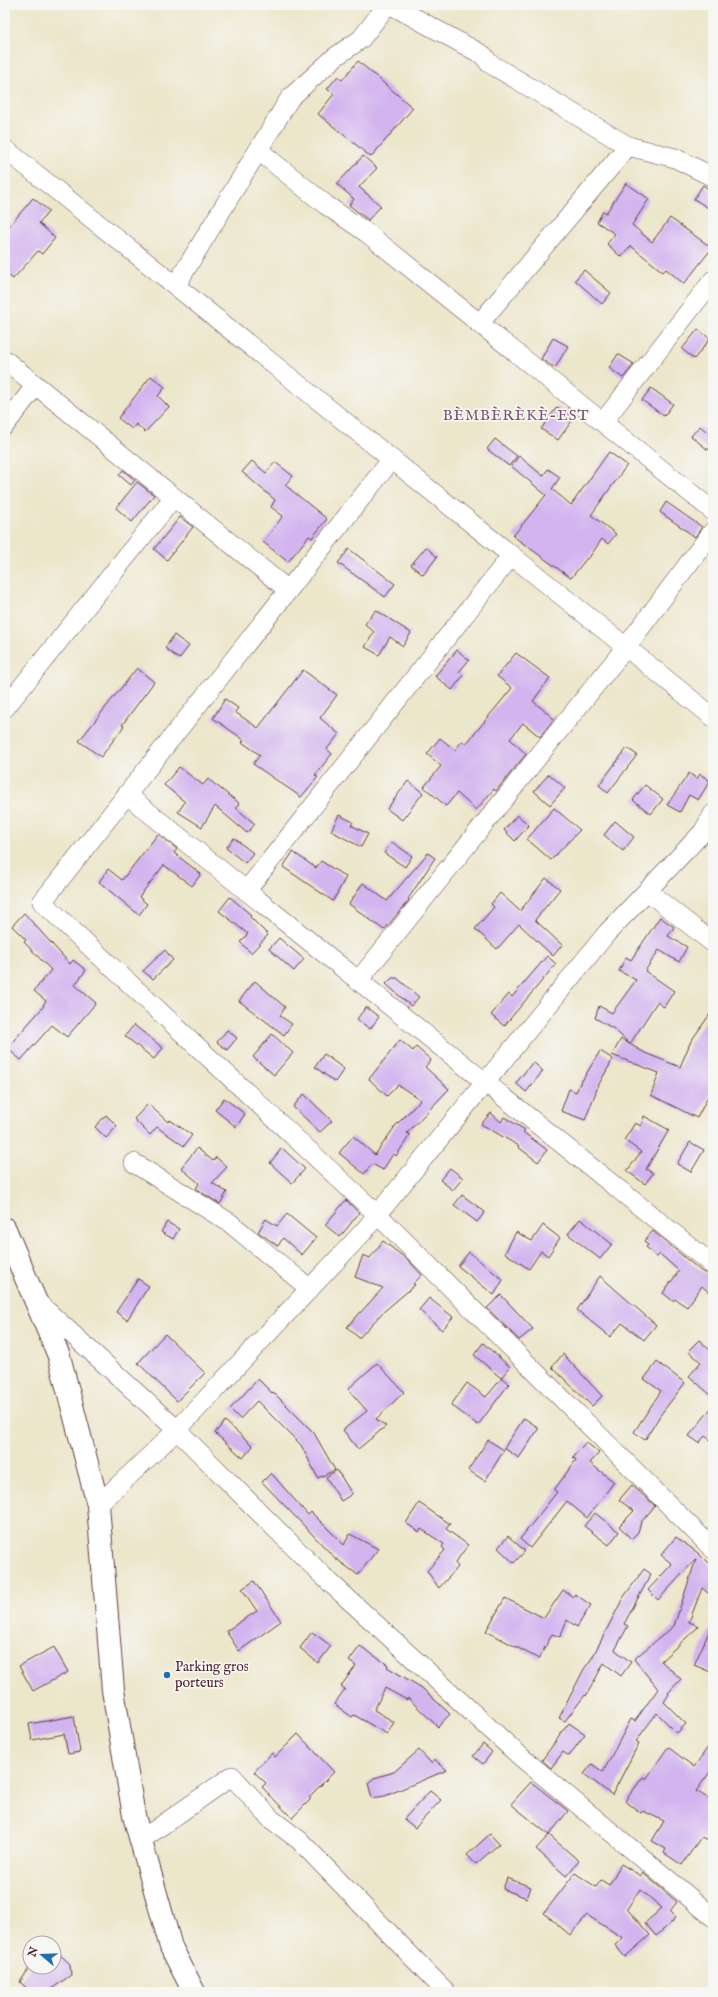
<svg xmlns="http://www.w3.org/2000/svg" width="718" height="1997" font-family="'IM FELL English',serif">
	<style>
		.building { fill: #d2b4ef }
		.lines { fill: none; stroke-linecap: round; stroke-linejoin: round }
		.minor-casing { stroke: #623d43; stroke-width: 20 }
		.major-casing { stroke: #623d43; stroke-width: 24 }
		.minor { stroke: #fff; stroke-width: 19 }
		.major { stroke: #fff; stroke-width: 22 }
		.poi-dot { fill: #1f6fb2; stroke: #f6f6f2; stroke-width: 1.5 }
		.labels { text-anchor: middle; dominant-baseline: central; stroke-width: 3.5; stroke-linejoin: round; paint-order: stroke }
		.poi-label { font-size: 14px; fill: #4a1f2b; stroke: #f6f6f2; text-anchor: start }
		.neighbourhood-label { font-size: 15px; letter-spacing: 1px; fill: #7a5370; stroke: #f6f6f2 }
	</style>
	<rect width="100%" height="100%" fill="#f6f6f2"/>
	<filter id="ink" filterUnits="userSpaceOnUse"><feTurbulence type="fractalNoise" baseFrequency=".025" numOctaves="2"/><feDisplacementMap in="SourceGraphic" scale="8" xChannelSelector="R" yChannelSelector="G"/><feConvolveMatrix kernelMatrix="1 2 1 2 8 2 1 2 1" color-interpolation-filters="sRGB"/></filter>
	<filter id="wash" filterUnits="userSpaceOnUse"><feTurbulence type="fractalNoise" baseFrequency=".012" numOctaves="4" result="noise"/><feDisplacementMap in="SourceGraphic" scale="16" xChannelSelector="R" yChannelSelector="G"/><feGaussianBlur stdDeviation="0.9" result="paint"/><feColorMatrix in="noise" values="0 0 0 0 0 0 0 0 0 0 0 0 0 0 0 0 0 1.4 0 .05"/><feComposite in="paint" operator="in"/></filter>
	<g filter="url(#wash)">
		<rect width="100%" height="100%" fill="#ece6ca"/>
		<g id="blocks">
			<!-- building -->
			<path class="building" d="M358 61 413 108 371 157 318 114 334 94 327 89 338 76 342 80Z
				M363 156 377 168 359 187 381 206 368 220 349 205 354 199 337 184Z
				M626 183 649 199 632 225 652 242 670 218 712 248 684 284 666 269 663 272 631 246 621 257 607 244 615 234 597 222 603 211 606 213Z
				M703 185 713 192V211L694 199Z
				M33 198 49 211 39 223 55 238 42 254 38 251 13 279 5 272V231Z
				M584 270 611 293 602 304 575 280Z
				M698 329 710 339 694 359 682 349Z
				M553 338 568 346 555 368 541 359Z
				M618 354 634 364 623 378 609 368Z
				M151 376 165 387 158 396 169 407 145 432 136 424 132 429 118 418Z
				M651 388 673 404 664 416 642 400Z
				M557 407 574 418 558 440 541 429Z
				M700 426 713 437V444L708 450 691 436Z
				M495 439 517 456 509 466 487 449Z
				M609 452 627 465 591 515 616 534 608 544 602 539 588 559 587 558 571 578 513 536 546 495 511 466 519 456 543 476 548 469 560 477 552 489 571 505Z
				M252 461 266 473 275 462 293 476 285 485 327 519 312 538 309 536 288 562 263 542 283 516 271 507 275 500 242 472Z
				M123 470 135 480 131 485 119 475Z
				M137 482 154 495 132 522 116 508Z
				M666 502 702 527 695 537 660 512Z
				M180 517 193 527 167 560 154 549Z
				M426 547 437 557 423 575 411 565Z
				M349 549 395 584 385 597 338 563Z
				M376 610 411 633 403 646 390 637 379 655 365 647 374 632 365 624Z
				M174 635 189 646 179 659 165 648Z
				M457 650 469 660 459 672 463 676 452 690 435 676Z
				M516 653 550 678 533 701 554 719 540 737 523 723 510 739 526 754 496 791 494 789 476 810 457 793 446 806 424 787 441 766 427 754 440 738 455 750 462 741 466 744 512 688 497 676Z
				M137 668 154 682 122 725 124 726 101 757 79 741Z
				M303 670 337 695 320 718 339 734 327 749 332 754 315 775 318 777 301 797 253 764 260 755 242 742 244 740 213 718 225 699 238 708 235 712 258 728Z
				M627 748 637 755 608 793 599 785Z
				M179 767 203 785 208 779 239 803 236 808 255 824 247 833 215 806 202 827 178 812 185 802 164 785Z
				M689 773 697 779 700 774 710 781 698 800 689 795 680 812 667 805Z
				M549 774 565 788 550 805 534 791Z
				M408 781 423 793 402 820 387 809Z
				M645 785 663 799 651 814 633 800Z
				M554 808 580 830 551 860 527 839Z
				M339 815 353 822 351 825 368 834 361 847 331 831Z
				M517 815 529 825 515 841 504 830Z
				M615 821 634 837 623 851 604 835Z
				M158 834 177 849 174 853 201 874 192 886 164 865 139 897 147 904 139 915 99 882 108 869 122 880Z
				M234 838 253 853 245 863 226 848Z
				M392 842 412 856 405 867 384 853Z
				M293 852 316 868 321 861 346 877 333 901 283 867Z
				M428 853 435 858 408 899 409 900 384 930 349 904 363 883 387 901Z
				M546 878 560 889 535 920 562 945 553 956 519 924 497 949 475 929 494 907 491 904 500 893 520 911Z
				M230 897 251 915 250 917 268 935 251 953 240 942 248 934 219 911Z
				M24 913 70 964 73 960 86 970 75 985 96 1003 67 1037 52 1025 21 1060 7 1048 44 1006 43 1005 46 1001 34 991 51 970 24 942 26 940 12 926Z
				M660 917 674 927 668 936 687 947 679 962 659 950 645 971 674 991 664 1007 657 1002 630 1044 614 1029 595 1018 599 1006 612 1013 636 980 619 971 626 957 631 960Z
				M279 938 304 959 294 971 269 949Z
				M165 950 173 960 153 979 143 971Z
				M547 956 556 964 504 1026 491 1015 509 994 512 997Z
				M392 978H397L419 997 411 1006 386 984Z
				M255 981 285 1007 280 1016 292 1024 284 1035 239 1001Z
				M366 1007 379 1017 370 1029 357 1019Z
				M713 1010V1087L697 1118 651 1095 659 1073 612 1055 621 1039 645 1053 680 1067 691 1041Z
				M134 1025 163 1048 154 1059 125 1036Z
				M227 1030 237 1038 227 1050 217 1042Z
				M272 1034 293 1053 274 1075 253 1057Z
				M400 1040 413 1051 416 1047 431 1060 425 1067 449 1089 407 1133 410 1135 396 1156 393 1154 383 1170 372 1164 364 1174 339 1153 353 1136 375 1155 396 1125 421 1100 398 1085 387 1096 369 1079Z
				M600 1051 613 1059 599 1084 585 1120 561 1111 569 1089 576 1092 581 1081H582Z
				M324 1054 344 1069 335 1082 315 1067Z
				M533 1062 543 1071 526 1092 516 1083Z
				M304 1094 332 1121 320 1132 293 1107Z
				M224 1098 245 1114 236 1127 215 1110Z
				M148 1104 168 1122 170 1120 192 1135 184 1146 157 1127 150 1135 134 1119Z
				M491 1113 501 1122 504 1117 525 1130 523 1132 547 1150 538 1162 518 1147 519 1146 481 1124Z
				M106 1115 117 1126 106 1138 95 1127Z
				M644 1116 669 1130 646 1169 653 1173 645 1184 627 1171 641 1152 624 1140 635 1123 641 1126Z
				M690 1142 704 1150 691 1172 677 1164Z
				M197 1148 213 1161 216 1157 227 1167 212 1183 227 1192 220 1204 196 1189 199 1183 181 1168Z
				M282 1148 305 1169 292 1183 270 1163Z
				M450 1168 463 1178 453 1190 440 1180Z
				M462 1195 485 1212 477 1222 454 1205Z
				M346 1200 359 1213 340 1237 325 1225Z
				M287 1214 316 1238 302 1255 283 1238 278 1246 258 1232 266 1219 277 1226Z
				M580 1219 612 1244 600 1259 568 1234Z
				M167 1222 179 1229 173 1239 161 1232Z
				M543 1225 560 1238 548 1256 541 1251 529 1269 505 1253 516 1232 532 1241Z
				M653 1231 701 1271 713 1278V1296L702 1286 687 1307 675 1299 673 1301 663 1293 679 1271 660 1254 657 1257 646 1247 648 1245 644 1241Z
				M383 1241 408 1260 422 1275 413 1284 415 1285 382 1313 359 1338 347 1327 383 1288 355 1277 363 1255 370 1258Z
				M469 1252 503 1280 494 1295 458 1266Z
				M600 1276 656 1325 644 1340 622 1323 610 1337 577 1310Z
				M138 1279 149 1286 127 1320 116 1312Z
				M501 1295 533 1329 519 1340 487 1308Z
				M429 1298 453 1317 442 1330 419 1310Z
				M165 1334 205 1373 177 1401 138 1363Z
				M699 1340 711 1351 713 1349V1397L689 1376 701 1362 688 1351Z
				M483 1343 510 1367 501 1378 474 1355Z
				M563 1354 602 1396 592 1406 552 1367Z
				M657 1362 685 1383 661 1414 645 1440 634 1432 661 1391 644 1379Z
				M377 1363 404 1392 376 1419 386 1426 358 1449 343 1430 367 1411 348 1389Z
				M502 1378 509 1384 478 1425 451 1405 467 1383 486 1397Z
				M258 1379 272 1393 273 1392 314 1433 335 1470 318 1478 301 1445 257 1401 240 1419 230 1409Z
				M713 1406V1442L705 1436 699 1443 689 1436Z
				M524 1418 539 1428 519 1458 504 1448Z
				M225 1421 253 1446 243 1458 215 1433Z
				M488 1440 504 1450 485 1481 468 1470Z
				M586 1442 599 1453 590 1463 614 1482 587 1518 567 1501 530 1548 520 1539 557 1492 554 1490 576 1460 573 1457Z
				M337 1470 352 1494 341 1501 326 1477Z
				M271 1473 308 1515 311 1512 344 1545 350 1534 378 1549 358 1575 335 1558 262 1482Z
				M632 1485 655 1506 641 1522 638 1532 631 1539 619 1526 634 1511 619 1500Z
				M419 1503 450 1524 446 1529 468 1545 455 1563 458 1567 439 1588 427 1571 445 1550 442 1547 444 1544 421 1529 419 1532 406 1523Z
				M595 1513 619 1532 609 1545 584 1526Z
				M508 1536 525 1551 514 1563 498 1548Z
				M676 1537 698 1553 713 1568V1597L702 1588 689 1622 699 1626 661 1661 681 1679 668 1693 669 1694 664 1702 686 1724 677 1733 657 1713 636 1741 639 1743 612 1795 584 1774 592 1764 603 1772 631 1719 635 1721 658 1689 634 1659 674 1626 696 1559 658 1600 648 1590 672 1564 661 1555Z
				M644 1569 651 1574 624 1624 628 1626 615 1650 631 1662 621 1676 604 1663 586 1696 585 1695 565 1721 559 1718 584 1669 592 1658 623 1598Z
				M254 1581 281 1621 239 1651 226 1631 257 1611 242 1589Z
				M563 1590 573 1597 575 1594 591 1605 577 1627 567 1620 560 1637 552 1634 539 1659 486 1631 505 1598 544 1618Z
				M713 1623V1673L694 1665Z
				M312 1632 331 1646 318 1663 300 1648Z
				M360 1646 388 1665 387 1667 422 1688 450 1714 438 1727 408 1698 407 1700 385 1688 374 1710 394 1722 387 1734 354 1715 352 1717 334 1704 345 1689 341 1686 356 1666 349 1661Z
				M54 1647 68 1672 33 1691 19 1666Z
				M74 1716 80 1752 68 1754 64 1734 32 1740 29 1724Z
				M569 1723 585 1734 569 1756 563 1752 551 1768 542 1760Z
				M298 1734 334 1772 310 1796V1800L292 1818 262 1787 266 1783 254 1772 272 1753 275 1757Z
				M713 1740V1768L696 1791 713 1801V1842L701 1837 682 1865 664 1853 666 1849 652 1841 664 1821 643 1811 641 1813 625 1801 643 1777 646 1779 668 1747 694 1767Z
				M483 1744 492 1752 483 1764 473 1756Z
				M419 1750 431 1763 434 1759 447 1770 385 1796 372 1798 368 1783 374 1778 394 1772Z
				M531 1782 568 1811 549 1835 511 1804Z
				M430 1791 441 1800 415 1828 404 1819Z
				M490 1834 499 1844 476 1864 467 1855Z
				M549 1835 579 1861 566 1876 536 1849Z
				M621 1864 641 1876 643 1873 677 1902 670 1911 675 1916 673 1921 656 1936 645 1923 662 1908 640 1889 627 1909 650 1935 625 1957 615 1945 623 1938 587 1915 570 1935 544 1913 575 1873 596 1887 601 1880 609 1885Z
				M507 1878 531 1887 527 1898 503 1889Z
				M54 1949 70 1964 71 1975 47 1992H31L20 1982 30 1967H54Z"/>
		</g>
	</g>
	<g filter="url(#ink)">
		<use href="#blocks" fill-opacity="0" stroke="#623d43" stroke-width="1"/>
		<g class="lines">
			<defs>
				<path id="minor" d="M391 5 483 55 489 63 628 146 675 158 713 177
					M5 149 713 717
					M258 150 326 205 367 233 713 511
					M176 285 290 98 335 57 361 39 387 5
					M479 324 628 146
					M5 360 288 590
					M603 422 713 280
					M5 425 36 385
					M392 459 42 902 378 1215 713 1549
					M5 708 174 497
					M127 795 713 1265
					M246 891 512 555
					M647 891 713 943
					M358 981 626 647 713 531
					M134 1163 230 1223 310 1289
					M35 1300 177 1430 323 1576 521 1757 713 1917
					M98 1505 177 1430 364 1231 607 933 703 832 713 814
					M141 1840 232 1776 271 1819 299 1840 446 1992"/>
				<path id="major" d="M5 1229 59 1356 98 1505 113 1690 134 1816 171 1947 194 1992"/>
			</defs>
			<!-- minor casing -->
			<use href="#minor" class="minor-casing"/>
			<!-- major casing -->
			<use href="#major" class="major-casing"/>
			<!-- minor -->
			<use href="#minor" class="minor"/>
			<!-- major -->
			<use href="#major" class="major"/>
		</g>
	</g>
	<!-- markers -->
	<circle class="poi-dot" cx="167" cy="1675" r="4"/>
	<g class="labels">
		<!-- poi labels -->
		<g class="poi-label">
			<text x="175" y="1667">Parking gros<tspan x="175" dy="16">porteurs</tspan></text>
		</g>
		<!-- neighbourhood labels -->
		<g class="neighbourhood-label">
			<text x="516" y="415">BÈMBÈRÈKÈ-EST</text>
		</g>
	</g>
	<!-- margin -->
	<rect width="718" height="1997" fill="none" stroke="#f6f6f2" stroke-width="20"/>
	<!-- north arrow -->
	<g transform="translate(42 1955) rotate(289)"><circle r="19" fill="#f6f6f2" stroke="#b1a0a2"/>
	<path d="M0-3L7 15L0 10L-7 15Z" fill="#1f6fb2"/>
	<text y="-6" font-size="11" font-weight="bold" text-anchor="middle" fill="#4a1f2b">N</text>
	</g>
</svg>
